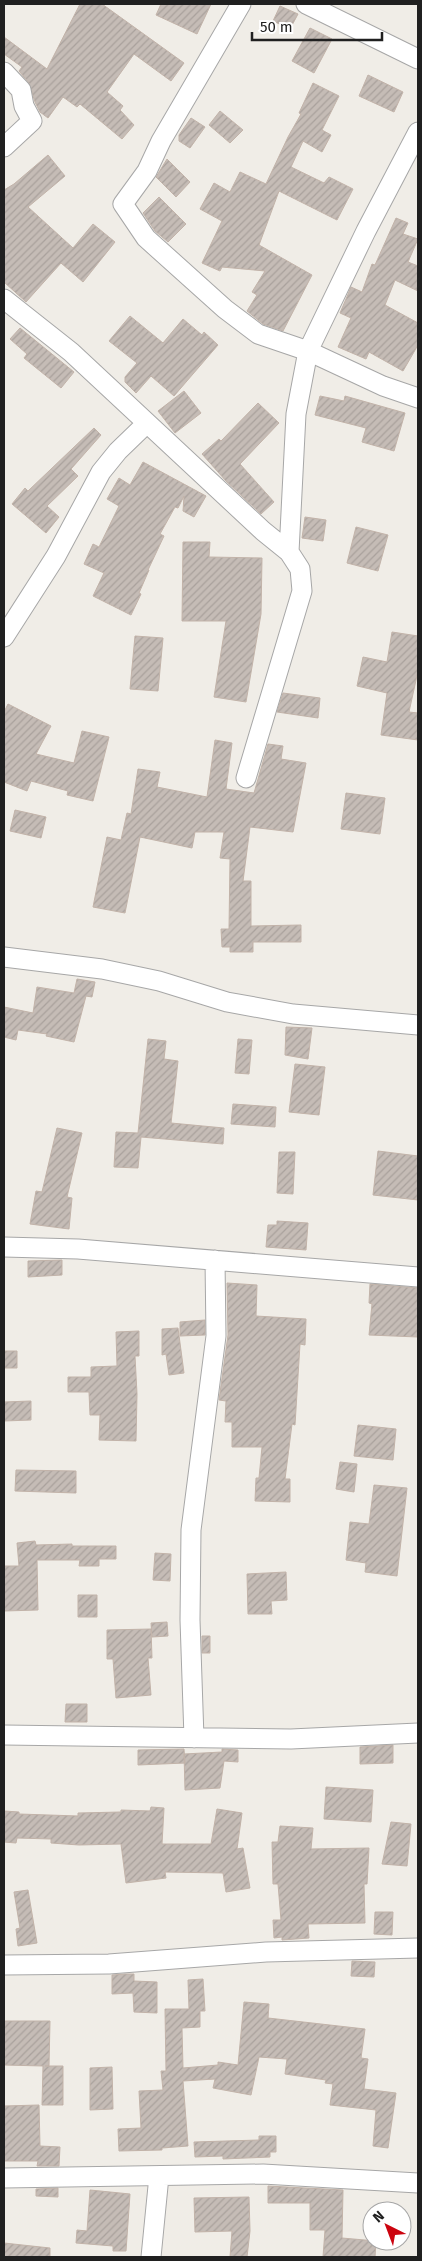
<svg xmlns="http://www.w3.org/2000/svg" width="422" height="2261" font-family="'Fira Sans',sans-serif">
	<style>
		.building { fill: url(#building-hatch); stroke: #c2b3a9 }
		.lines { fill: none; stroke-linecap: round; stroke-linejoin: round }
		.minor-casing { stroke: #a7a7a7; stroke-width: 21 }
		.minor { stroke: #fff; stroke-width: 19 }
	</style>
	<defs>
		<pattern id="building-hatch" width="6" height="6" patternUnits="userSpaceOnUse" patternTransform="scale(1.25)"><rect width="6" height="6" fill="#c5bcb6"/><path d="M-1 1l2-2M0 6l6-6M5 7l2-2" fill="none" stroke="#a9a19c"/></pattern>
	</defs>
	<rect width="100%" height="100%" fill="#f0ede7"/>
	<!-- building -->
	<path class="building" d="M80 4H102L184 63 171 81 134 54 107 92 123 106 120 110 134 125 122 139 80 104 77 107 63 97 48 118 40 112 35 102 29 83 19 71 22 67 4 54V37L47 69Z
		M161 4H211L197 34 156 15Z
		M280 6 298 14 290 29 273 21Z
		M310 28 332 39 314 73 292 61Z
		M368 75 403 92 394 112 359 96Z
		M313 83 339 96 322 130 331 135 322 152 303 141 291 167 324 183 329 177 353 189 337 220 279 191 259 245 312 275 283 331 263 324 247 311 257 295 252 292 265 271 222 267 220 271 202 263 222 221 200 209 214 183 230 192 240 172 266 184 288 137 301 114 299 113Z
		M220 111 243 130 230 143 209 125Z
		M191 118 205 127 190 148 179 141V135Z
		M48 155 65 176 28 207 73 248 93 224 115 242 83 282 61 263 26 302 4 282V190L14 184Z
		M167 159 190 182 176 197 156 177Z
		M159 197 186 224 168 242 155 231 143 213Z
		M396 218 408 223 403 234 418 239 408 262 418 266V291L395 280 385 305 418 323V345L403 371 369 352 366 359 338 347 351 318 340 313 346 299 351 287 362 292 372 264 375 265Z
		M130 316 163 343 183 319 202 335 204 332 218 345 174 396 151 376 136 393 125 382V377L137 363 109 341Z
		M20 328 74 372 61 388 24 358 27 354 10 339Z
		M184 391 201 413 175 433 158 411Z
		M320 396 344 401 345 396 405 413 394 451 362 442 366 428 315 415Z
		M258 403 279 423 240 464 274 502 261 514 226 481 202 454 219 439 221 441Z
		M94 428 101 435 71 469 78 476 47 506 59 517 46 533 12 504 25 488 28 491Z
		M143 462 206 496 194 517 183 511 184 496 178 508 175 507 160 534 164 536 148 570H149L139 593 141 594 131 615 93 596 104 573 84 564 93 544 99 547 119 506 107 499 119 478 130 485Z
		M305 517 326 520 323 541 302 538Z
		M356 527 388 535 378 571 347 563Z
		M183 542H210L209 557 262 558 261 614 246 702 214 697 226 621H182Z
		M392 632 418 636V671L409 712 418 713V740L381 735 387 693 357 686 363 657 387 662Z
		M135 636 163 638 158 691 130 689Z
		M283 693 320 698 318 718 277 712Z
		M8 704 51 726 36 754 74 763 82 731 109 737 93 801 67 795 68 791 31 781 27 791 4 782V712Z
		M215 740 232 743 226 789 254 793 268 744 283 746 281 759 306 763 293 832 250 827 243 881H251V926L301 925V942H253V952H230V947H222L221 929H229L230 859 220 858 224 832H195L192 848 140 837 125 913 93 907 107 837 121 840 127 813 131 814 138 769 160 772 157 787 207 797Z
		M346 793 385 798 380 834 341 829Z
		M15 810 46 817 41 838 10 831Z
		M77 979 95 982 92 997 86 996 74 1042 46 1036 47 1034 18 1030 16 1040 4 1037V1007L33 1013 37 987 74 993Z
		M286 1027 312 1028 308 1059 285 1055Z
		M148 1039 166 1041 164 1059 178 1061 171 1123 224 1128 223 1144 141 1137 138 1168 114 1167 116 1132 138 1133Z
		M238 1039 252 1040 249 1074 235 1073Z
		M295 1064 325 1067 319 1115 289 1112Z
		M233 1104 276 1107 275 1127 231 1124Z
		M57 1128 82 1133 67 1197 72 1198 69 1229 30 1224 36 1191 42 1192Z
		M378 1151 418 1156V1200L373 1195Z
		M279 1152H295L293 1194 277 1193Z
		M277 1221 308 1223 306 1250 266 1247 268 1225H277Z
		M62 1260V1275L28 1277V1261Z
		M227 1283 257 1285 256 1316 306 1319 305 1345 300 1344 295 1425 292 1424 285 1479H290V1502L255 1501 256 1478H259L262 1447H232V1422H225L226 1401 219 1400 228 1335Z
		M370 1284 418 1288V1337L369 1335 372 1304 369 1303Z
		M205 1320V1335L180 1336V1322Z
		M178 1328 184 1373 169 1375 166 1354 162 1355V1329Z
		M139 1331V1356H135L137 1394 136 1441 99 1440 100 1415H90L89 1392H68V1377H91V1367L117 1366 116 1332Z
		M4 1351H17V1368H4Z
		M31 1401V1420L4 1421V1402Z
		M358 1425 396 1429 393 1460 354 1456Z
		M340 1462 357 1464 354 1492 336 1489Z
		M16 1470 76 1471V1493L15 1491Z
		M374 1485 407 1488 397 1576 365 1572 366 1563 346 1560 350 1522 369 1524Z
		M35 1541 36 1545 72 1544V1546H116V1559H99V1566H79L80 1560H37L38 1610 4 1611V1566H19L17 1543Z
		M155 1553 171 1554 170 1581 153 1580Z
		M286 1572 287 1600 271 1601 272 1614H248L247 1574Z
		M78 1595H97V1617H78Z
		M167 1622 168 1636 152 1637 151 1623Z
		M151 1629 152 1658H148L151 1695 116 1698 113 1659H107V1630Z
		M202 1636H210V1653H202Z
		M66 1704H87V1722H65Z
		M393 1745V1763L360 1764V1747Z
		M184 1749 185 1763 138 1765V1750Z
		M222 1749 238 1750V1762L224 1761 220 1788 185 1790 184 1754 222 1752Z
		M326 1787 373 1790 371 1822 324 1819Z
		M151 1807 164 1808 162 1844H211L217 1809 242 1813 237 1849 243 1848 250 1888 226 1892 223 1873 165 1872 166 1878 126 1883 121 1844 79 1845 51 1843V1839L17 1838 16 1843 4 1842V1811L19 1812V1814L78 1816V1813L121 1812V1810L150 1811Z
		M391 1822 411 1824 407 1866 382 1864Z
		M280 1826 313 1828 311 1849 369 1848 367 1884H364L365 1923 308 1924 309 1938 282 1940V1937L274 1938 273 1920H281L278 1884H273L272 1842H278Z
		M28 1890 37 1943 18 1946 16 1929 20 1928 14 1892Z
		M375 1912H393L392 1935 374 1934Z
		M352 1961 375 1962 374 1977 351 1976Z
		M125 1974H134V1981L157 1982V2013L134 2012 133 1993 112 1994V1975Z
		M203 1979 205 2011H200V2027L182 2028 183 2068 218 2065V2062L238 2065 244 2002 269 2004 268 2018 365 2029 361 2058 368 2059 364 2089 396 2093 388 2148 373 2146 376 2110 330 2105 333 2084 325 2083 326 2080 285 2074 287 2059 259 2057 251 2095 213 2088 215 2079 183 2081 188 2146 162 2148V2150L119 2151 118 2129 141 2128 139 2091 163 2090 161 2071H166L165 2009H189L188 1980Z
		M4 2021H50L49 2066H45H63V2105H42L43 2066 4 2065Z
		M112 2067 113 2109 90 2110V2068Z
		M39 2105 40 2146 60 2147 59 2166H37L38 2161H4V2106Z
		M259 2136H276V2152H270V2157L223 2159V2156L195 2157 194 2142 259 2140Z
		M268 2186 343 2190 342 2238 376 2241 375 2257H323L325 2230H310V2203H268Z
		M58 2188V2197L36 2196V2189Z
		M90 2190 130 2194 126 2251H113V2246L76 2243 77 2230 87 2231Z
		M249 2197 250 2231 247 2257H230L232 2231 195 2232 194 2198Z
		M4 2243 50 2248V2257H4Z"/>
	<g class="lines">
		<defs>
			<path id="minor" d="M241 4 161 141 147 171 123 204 146 238 225 309 258 334 308 351 383 386 418 398
				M306 4 418 59
				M4 72 21 90 24 106 32 121 4 147
				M4 299 71 352 263 531 289 552 300 569 302 591 246 778
				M289 552 296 414 308 351 366 231 418 132
				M4 637 56 556 101 472 118 451 147 423
				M4 957 102 969 159 981 227 1002 293 1014 418 1025
				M4 1247 78 1249 418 1277
				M4 1735 291 1739 418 1733
				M194 1738 190 1620 191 1530 216 1336 215 1260
				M4 1965 109 1964 266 1952 418 1948
				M4 2178 263 2174 418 2183
				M151 2257 159 2176"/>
		</defs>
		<!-- minor casing -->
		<use href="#minor" class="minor-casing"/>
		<!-- minor -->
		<use href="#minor" class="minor"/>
	</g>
	<!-- border -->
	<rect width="422" height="2261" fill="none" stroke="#202020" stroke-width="10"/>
	<!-- north arrow -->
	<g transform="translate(387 2226) rotate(318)"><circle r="24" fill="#ffffff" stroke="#a6a6a6"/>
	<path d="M0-4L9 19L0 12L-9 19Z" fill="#cc040f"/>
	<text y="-8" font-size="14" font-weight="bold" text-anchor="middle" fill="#202020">N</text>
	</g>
	<!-- scale -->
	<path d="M252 32v8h130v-8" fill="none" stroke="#202020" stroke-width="2.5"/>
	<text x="260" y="32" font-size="15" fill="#202020" stroke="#ffffff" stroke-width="4" paint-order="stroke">50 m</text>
</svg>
